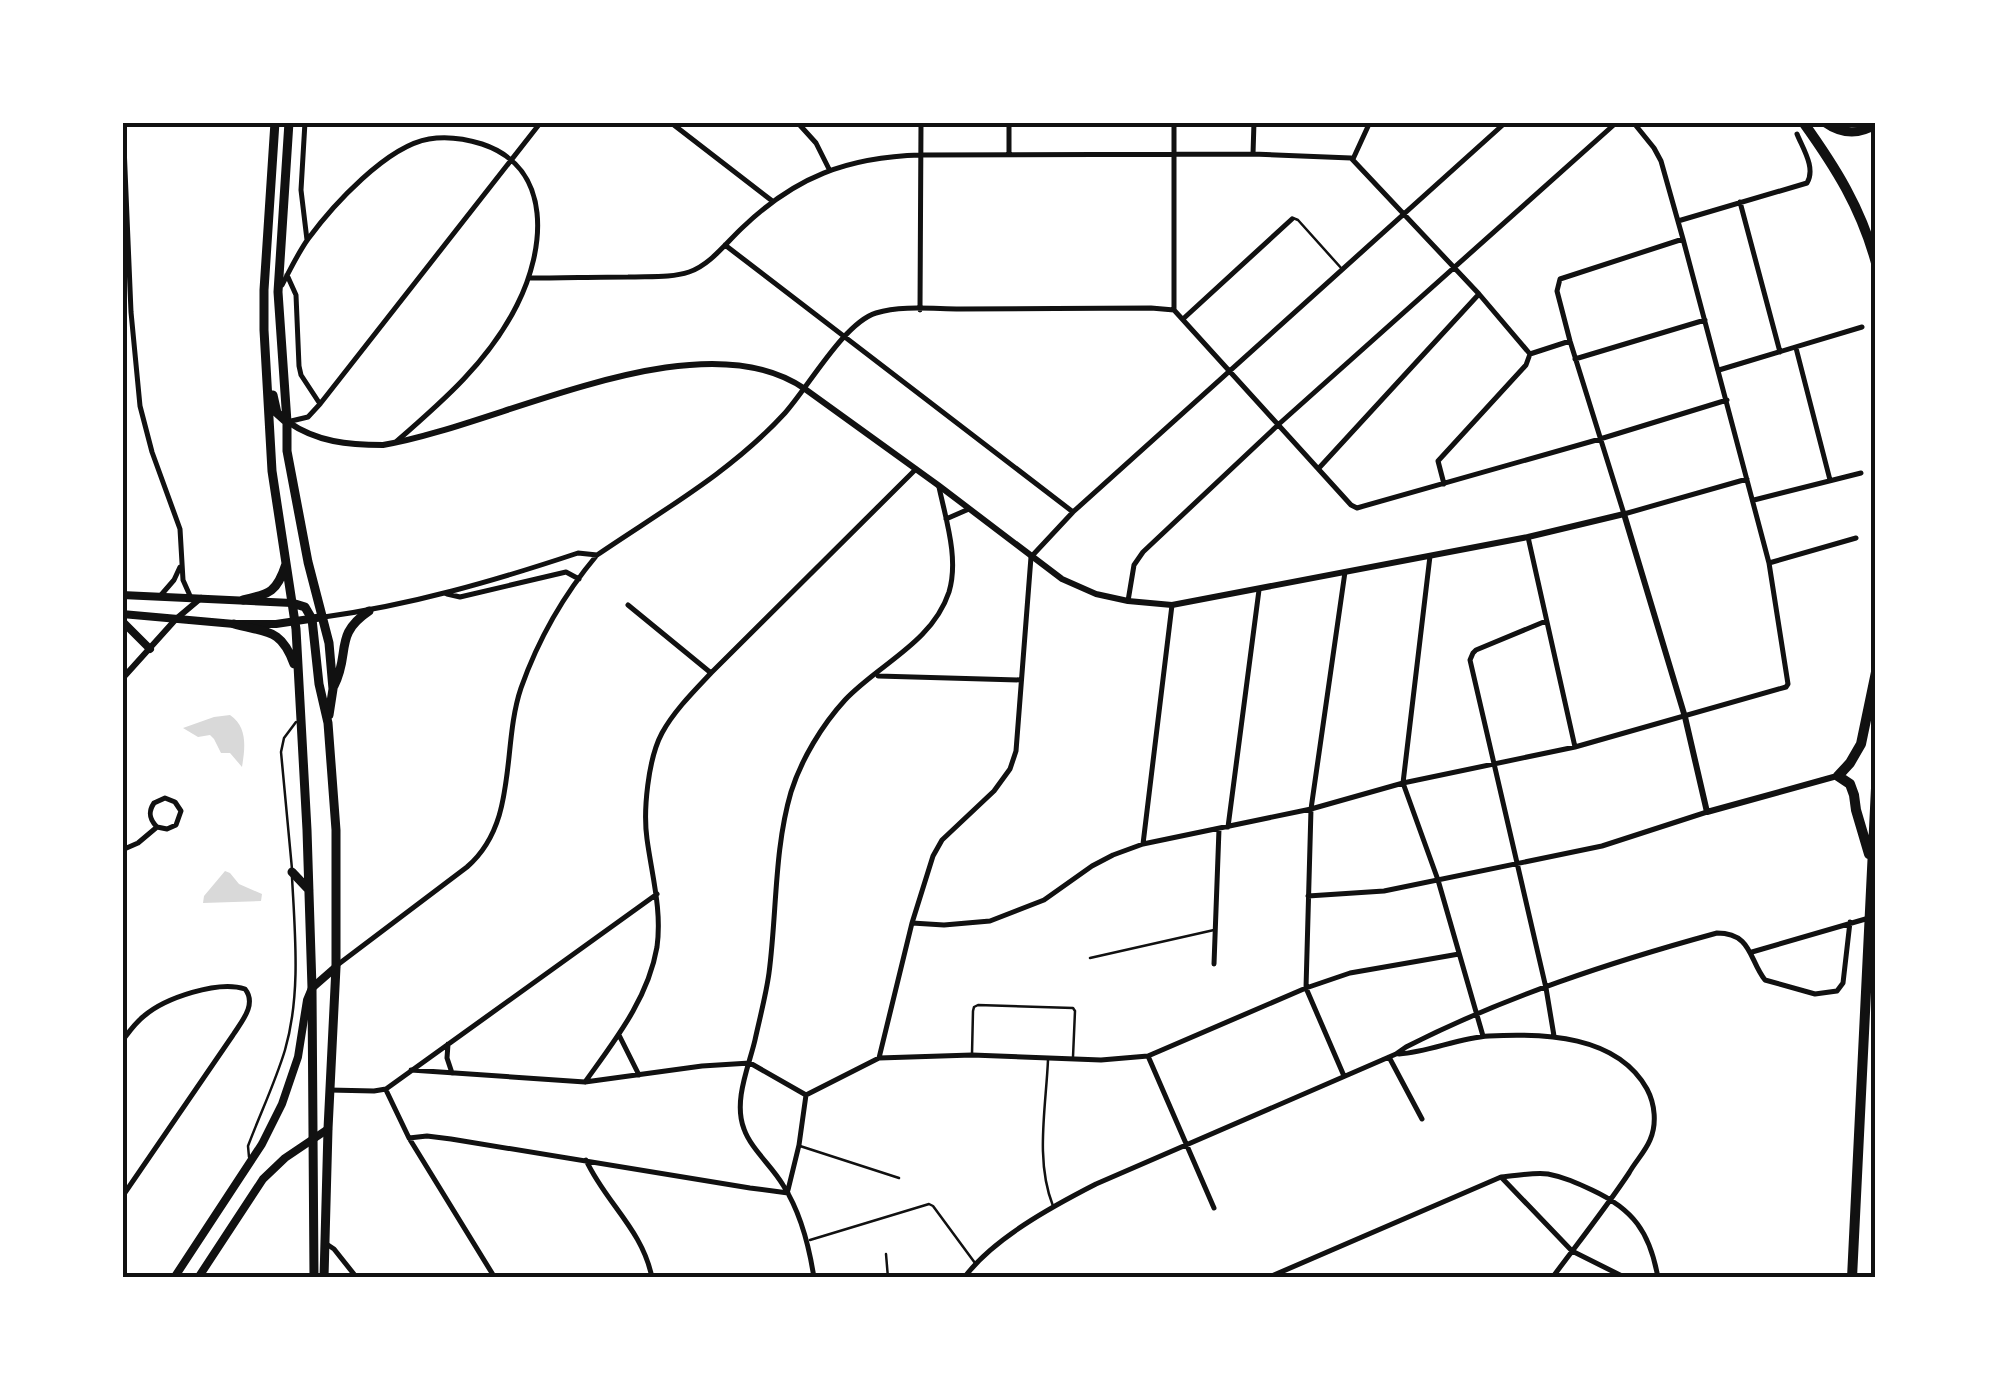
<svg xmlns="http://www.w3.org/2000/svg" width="1998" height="1400" font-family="Poppins,sans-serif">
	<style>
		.water { fill: #d9d9d9 }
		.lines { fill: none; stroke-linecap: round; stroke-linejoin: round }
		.service { stroke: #111; stroke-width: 2.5 }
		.minor { stroke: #111; stroke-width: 5 }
		.tertiary { stroke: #111; stroke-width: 6 }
		.secondary { stroke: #111; stroke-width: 8 }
		.primary { stroke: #111; stroke-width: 9 }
		.trunk { stroke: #111; stroke-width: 9 }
		.motorway { stroke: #111; stroke-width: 10 }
		.neatline { fill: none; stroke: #111; stroke-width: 4 }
	</style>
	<rect width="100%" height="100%" fill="#fff"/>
	<!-- water -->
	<path class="water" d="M230 715C248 727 245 748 242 767L230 753H221L214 739 210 735 198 737 183 728 214 717Z
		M225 871 230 873 239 884 262 894 261 901 203 903 204 896Z"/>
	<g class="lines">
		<!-- service -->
		<path class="service" d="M1293 218 1298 220 1342 269
			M292 869 281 752 284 738 296 722
			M1090 958 1214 930
			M972 1054 973 1011 974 1007 978 1005 1073 1008 1075 1011 1073 1057
			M1048 1060C1046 1107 1035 1161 1053 1206
			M800 1146 899 1178
			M249 1157 248 1146C260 1114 275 1083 285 1050 301 995 295 934 292 877
			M810 1240 929 1204 933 1206 975 1263
			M886 1254 888 1278"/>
		<!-- minor -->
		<path class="minor" d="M123 122 131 312 140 406 152 452 180 529 183 580 191 598
			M305 122 301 190 307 240
			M670 122 771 200
			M797 122 816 143 829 169
			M1009 154V122
			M1253 154 1254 122
			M1353 159 1370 122
			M1740 202 1780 352
			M1678 221 1807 183C1816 168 1803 149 1797 134
			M1683 239 1560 279 1557 291 1570 341 1624 514 1747 479
			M725 245 1073 512
			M287 275 296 295 299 366 301 375 320 404
			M529 278C562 278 595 277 628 277 648 276 671 278 689 272 710 265 726 243 742 228 795 177 847 157 921 155L1253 154 1351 158 1479 294 1530 354 1526 365 1438 461 1444 484
			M282 285C290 270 298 253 308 239 333 205 387 146 429 139 446 136 466 139 482 144 554 168 545 250 517 305 489 361 443 401 397 441
			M1174 309V122
			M920 310 921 122
			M1183 319 1292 219
			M1796 348 1830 480
			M1530 354 1570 341
			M1575 359 1705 320
			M1719 370 1862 327
			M287 422 308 417 320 404 541 122
			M1319 468 1479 294
			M1754 500 1861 473
			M946 519 969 509
			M1528 537 1575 747
			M1430 556 1403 783 1438 880 1483 1036
			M1769 563 1856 538
			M447 594 460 597 566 572 579 579
			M161 595 174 580 180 567
			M1128 601 1134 565 1143 552 1279 424 1617 122
			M628 605 711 673
			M324 617C411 605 494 581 578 553L597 555
			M1546 621 1476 650 1473 653 1470 660 1546 988 1554 1036
			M878 676 1021 680
			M1228 827 1259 590
			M1143 844 1172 605
			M122 850 138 843 157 827 167 829 176 825 181 811 175 802 165 798 154 803C148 812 149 819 157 827
			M1308 896 1384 891 1602 846 1707 812
			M912 923 944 925 990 921 1044 900 1092 866 1113 855 1143 844 1311 809 1403 783 1575 747 1786 687 1788 684 1769 563 1683 239 1661 161 1654 148 1633 122
			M1752 952 1869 918
			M1214 964 1219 829
			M336 966 467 867C519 822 501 747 521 688 538 640 565 593 597 555 663 510 731 472 785 413 809 386 844 323 876 313 902 305 934 309 960 309 1024 309 1087 308 1151 308L1174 310 1351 505 1357 508 1600 439 1727 400
			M619 1035 639 1075
			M122 1041C129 1032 135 1023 144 1016 165 998 218 980 245 989 257 1004 242 1021 233 1035L122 1197
			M448 1044 447 1058 452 1073
			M1399 1054C1429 1052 1458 1038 1489 1036 1544 1033 1617 1035 1647 1089 1655 1104 1657 1124 1650 1140 1645 1152 1635 1162 1629 1173 1605 1209 1578 1243 1552 1278
			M1148 1056 1214 1208
			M1389 1057 1422 1119
			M879 1058 912 923 933 856 942 840 994 791 1010 769 1016 751 1031 557 1073 512 1506 122
			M411 1070 585 1082 702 1066 750 1063 806 1095 799 1145 788 1190
			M1344 1076 1306 988 1311 809 1345 572
			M585 1082C615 1040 648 999 657 947 662 910 652 876 647 839 643 811 648 759 662 733 674 711 694 691 711 673L916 469
			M329 1090 374 1091 386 1089 657 894
			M386 1090 409 1138 495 1278
			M806 1095 879 1058 972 1055 1101 1060 1148 1056 1306 988 1350 973 1459 954
			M409 1138 427 1136 451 1139 750 1188 788 1193
			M586 1160C605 1202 643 1230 652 1278
			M325 1243 334 1249 357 1278
			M814 1278C809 1245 801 1213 783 1185 772 1166 751 1149 744 1129 733 1101 749 1066 755 1040 760 1017 766 995 769 973 777 912 774 850 791 792 801 760 822 725 845 700 879 664 932 643 949 592 959 559 946 520 939 487
			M964 1278C992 1239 1053 1206 1096 1184L1396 1054 1406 1047C1504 997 1611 962 1717 933 1752 933 1749 960 1765 980L1815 994 1837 991 1843 983 1850 922
			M1267 1278 1501 1177
			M1626 1278 1572 1251 1501 1177C1517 1176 1533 1172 1548 1174 1564 1177 1577 1183 1592 1190 1633 1209 1650 1232 1658 1278"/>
		<!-- tertiary -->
		<path class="tertiary" d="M288 422C317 442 348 445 383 445 499 426 699 315 805 389L938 485 1062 579 1096 594 1128 601 1172 605 1528 537 1624 514 1685 717 1707 812 1837 776
			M122 679 176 619 201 598"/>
		<!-- secondary -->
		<path class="secondary" d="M122 595 292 603
			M122 614 234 624H276L323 617
			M122 621 150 649
			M174 1278 262 1144 282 1104 298 1057 307 1000 312 988 336 967
			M198 1278 263 1179 285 1158 328 1129"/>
		<!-- primary -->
		<path class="primary" d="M275 122 264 290V330L272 471 296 629 307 830 312 988 314 1278
			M289 122 278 292 287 422V451L308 562 329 643 333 689 329 715
			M273 395 277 413 287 422
			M243 600C270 594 277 592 286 564
			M292 603 305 607 312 619 319 684 328 723 336 830V967L328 1129 324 1278
			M234 624C267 633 281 628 294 664
			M334 686C351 653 333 635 369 611
			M292 872 309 890"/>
		<!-- trunk -->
		<path class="trunk" d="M1824 122C1841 134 1858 136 1876 124"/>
		<!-- motorway -->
		<path class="motorway" d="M1803 122C1836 168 1861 208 1876 263
			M1869 854 1856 810 1854 795 1850 784 1838 776 1850 763 1861 744 1876 672
			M1852 1278 1876 788"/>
	</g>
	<!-- border -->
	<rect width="1998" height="1400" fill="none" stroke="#ffffff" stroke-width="250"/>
	<rect x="125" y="125" width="1748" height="1150" class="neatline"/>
</svg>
